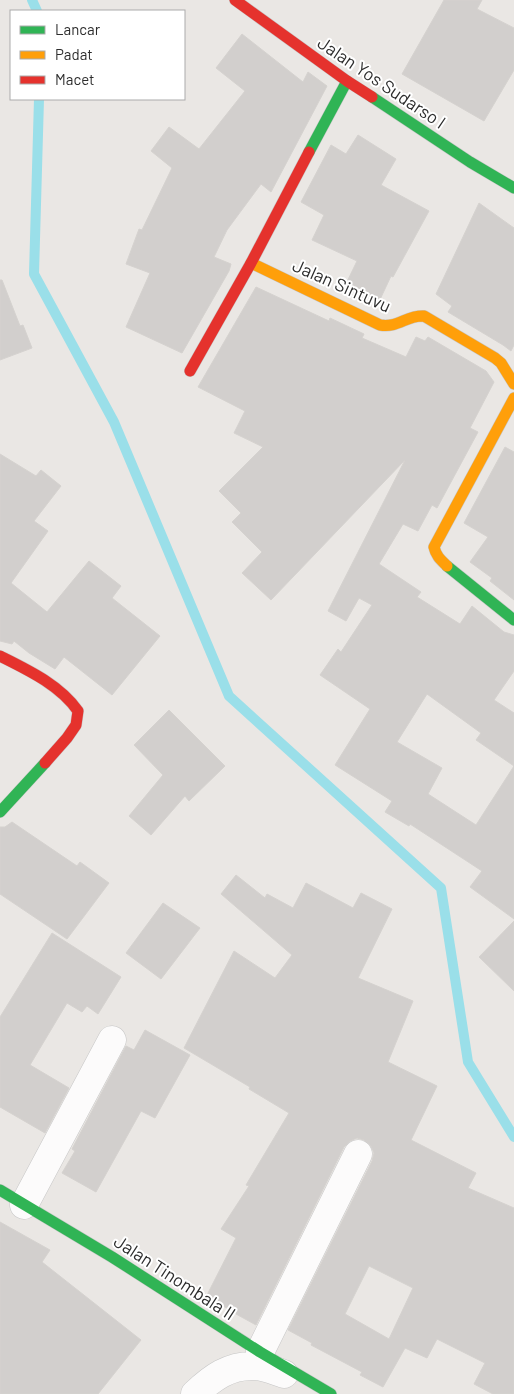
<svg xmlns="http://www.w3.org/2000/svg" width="514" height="1394" font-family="Barlow,sans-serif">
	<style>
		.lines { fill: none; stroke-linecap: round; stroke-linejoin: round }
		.stream { stroke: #9adfe9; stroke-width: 10 }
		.building { fill: #d2cfcd; stroke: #d5d2cf; fill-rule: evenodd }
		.street-casing { stroke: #c6c6c6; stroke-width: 29 }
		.fast-casing { stroke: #c6c6c6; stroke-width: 12 }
		.slow-casing { stroke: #c6c6c6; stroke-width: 12 }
		.jam-casing { stroke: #c6c6c6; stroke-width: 12 }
		.street { stroke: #fcfbfb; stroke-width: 28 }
		.fast { stroke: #30b455; stroke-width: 11 }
		.slow { stroke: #ff9f0a; stroke-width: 11 }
		.jam { stroke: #e5322d; stroke-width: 11 }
		.labels { text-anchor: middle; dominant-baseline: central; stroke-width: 4; stroke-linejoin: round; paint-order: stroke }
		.street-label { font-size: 18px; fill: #2d2d2d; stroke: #fff }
	</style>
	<rect width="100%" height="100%" fill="#eae7e4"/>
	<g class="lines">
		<!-- stream -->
		<path class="stream" d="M32 0 37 11
			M39 99 34 274 114 422 229 696 441 888 468 1062 514 1137"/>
	</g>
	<!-- building -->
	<path class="building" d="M444 0H482L477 9 514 28V70L484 121 402 74Z
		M242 34 303 82 308 72 327 86 271 192 261 184 227 230 214 257 231 264 229 271 182 353 126 327 150 273 126 264 139 229 142 230 172 168 151 151 169 127 199 149 245 91 216 68Z
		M358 135 396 159 381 185 429 211 393 277 391 276 377 306 343 290 357 261 312 240 324 215 301 202 331 145 346 154Z
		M479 203 514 228V345L511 351 503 345 448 312 452 306 436 294Z
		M0 280H2L20 326 23 325 32 348 0 360Z
		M256 287 329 321 330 318 364 334 362 338 406 357 416 337 425 341 428 337 486 371 494 382 470 428 478 432 437 508 432 505 418 531 403 524 379 564 421 592 417 597 460 624 472 606 504 632 514 635V671L494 700 514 713V919L470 887 482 871 410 824 409 826 385 812 392 801 335 765 370 709 320 675 338 649 341 652 372 605 359 598 346 621 328 611 405 460 271 600 242 573 262 552 232 522 241 513 219 491 263 447 234 433 245 411 198 387ZM427 694 481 733 476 740 514 766 476 825 428 794 442 768 397 742Z
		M505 447 514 452V600L490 581 492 578 470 562 488 537 464 523Z
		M0 454 36 476 41 470 61 486 34 521 48 531 11 583 47 612 89 561 121 586 112 598 160 636 112 695 64 657 55 669 29 653 14 641 12 644 0 641Z
		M169 710 225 766 189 801 185 796 151 835 129 816 163 775 134 745Z
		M12 822 77 866 80 862 109 883 67 939 0 894V827H5Z
		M236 875 265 898 267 894 293 908 306 883 353 908 361 893 392 909 358 978 413 1001 388 1062 437 1086 411 1140 476 1173 468 1188 514 1208V1394H493L474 1384 485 1363 437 1339 427 1358 405 1348 383 1387 360 1375 362 1372 311 1345 312 1343 288 1330 372 1161 374 1153 371 1146 364 1140 357 1138 350 1141 344 1147 256 1325 236 1314V1313L206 1297 236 1238 221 1229 249 1186 246 1185 289 1113 249 1089 250 1087 184 1048 234 951 275 978 292 955 221 894ZM369 1266 413 1288 389 1339 345 1314Z
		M163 903 200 928 161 979 126 953Z
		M514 921V991L479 957Z
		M52 933 121 977 98 1014 87 1006 82 1012 67 1003 30 1065 69 1088 45 1133 0 1107V1017Z
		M145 1030 190 1055 155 1118 141 1111 96 1192 62 1173 75 1151 72 1149 126 1046 134 1050Z
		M0 1222 50 1250 42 1262 141 1340 98 1394H0Z"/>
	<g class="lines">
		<defs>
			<path id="street" d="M24 1205 112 1040
				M260 1352 358 1154
				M195 1394C212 1378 229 1365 254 1366 264 1366 275 1371 284 1374"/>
			<path id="fast" d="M372 97 470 162 514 188
				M309 152 347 81
				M447 566 514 620
				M0 812 45 763
				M0 1190 112 1257 260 1352 331 1394"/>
			<path id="slow" d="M251 263 380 325C399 328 406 315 424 316L495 358 501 363 514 384
				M447 566C441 560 436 556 434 547L514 398"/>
			<path id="jam" d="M235 0 347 81 372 97
				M190 371 251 263 309 152
				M0 656C28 670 60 685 78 711L76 725 67 738 45 763"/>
		</defs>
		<!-- street casing -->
		<use href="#street" class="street-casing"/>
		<!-- fast casing -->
		<use href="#fast" class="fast-casing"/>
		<!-- slow casing -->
		<use href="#slow" class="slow-casing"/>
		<!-- jam casing -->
		<use href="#jam" class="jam-casing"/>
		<!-- street -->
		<use href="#street" class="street"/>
		<!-- fast -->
		<use href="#fast" class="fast"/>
		<!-- slow -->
		<use href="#slow" class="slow"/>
		<!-- jam -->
		<use href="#jam" class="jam"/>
	</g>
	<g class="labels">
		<!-- street labels -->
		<g class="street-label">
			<text transform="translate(382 82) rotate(34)">Jalan Yos Sudarso I</text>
			<text transform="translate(342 285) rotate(24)">Jalan Sintuvu</text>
			<text transform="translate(175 1277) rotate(33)">Jalan Tinombala II</text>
		</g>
	</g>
	<!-- legend -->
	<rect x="10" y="10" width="175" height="90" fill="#ffffff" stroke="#ababab"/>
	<rect x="20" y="26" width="25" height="8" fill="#30b455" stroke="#ababab"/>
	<text x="55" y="35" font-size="15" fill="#2d2d2d">Lancar</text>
	<rect x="20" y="51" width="25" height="8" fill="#ff9f0a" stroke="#ababab"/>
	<text x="55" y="60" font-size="15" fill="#2d2d2d">Padat</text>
	<rect x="20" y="76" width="25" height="8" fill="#e5322d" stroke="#ababab"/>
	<text x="55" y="85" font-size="15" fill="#2d2d2d">Macet</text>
</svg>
